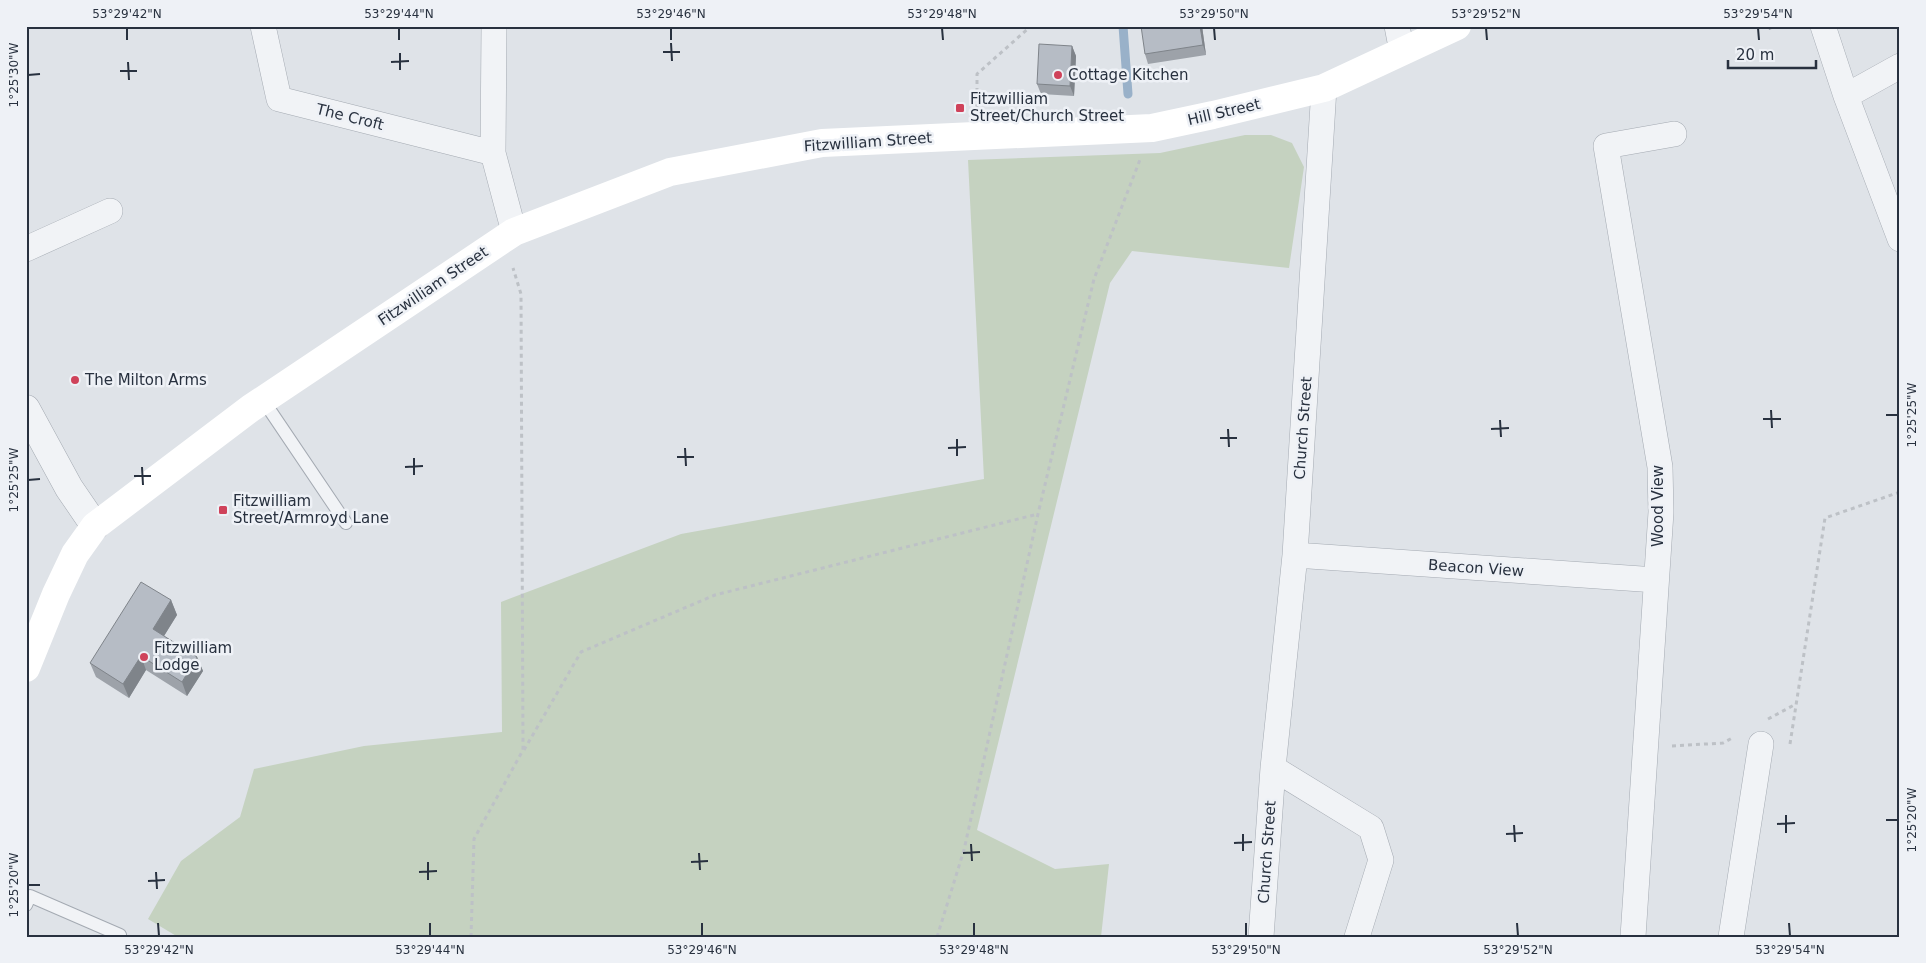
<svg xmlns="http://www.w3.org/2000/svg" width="1926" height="963" font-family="'DejaVu Sans',sans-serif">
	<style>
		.green { fill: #c5d2c0 }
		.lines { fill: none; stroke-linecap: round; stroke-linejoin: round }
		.stream { stroke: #99b1c9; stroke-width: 9 }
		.service-casing { stroke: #a4aab2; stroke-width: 14 }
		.minor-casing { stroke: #a4aab2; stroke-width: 26 }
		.tertiary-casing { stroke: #a4aab2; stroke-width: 29 }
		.path { stroke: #bdc1c6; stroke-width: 3; stroke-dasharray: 4 4; stroke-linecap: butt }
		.service { stroke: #f1f3f6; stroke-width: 12 }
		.minor { stroke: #f1f3f6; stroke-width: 25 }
		.tertiary { stroke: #f1f3f6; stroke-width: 28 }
		.secondary { stroke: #fff; stroke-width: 28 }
		.wall { fill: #9da2a9 }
		.shaded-wall { fill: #7f848a }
		.building { fill: #b6bcc5; stroke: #7f848a }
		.ticks { fill: none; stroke: #28313f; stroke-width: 2 }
		.poi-dot { fill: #cf425a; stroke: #eef1f6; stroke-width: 2 }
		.labels { text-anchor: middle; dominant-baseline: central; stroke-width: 5; stroke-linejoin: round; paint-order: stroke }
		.poi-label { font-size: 15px; fill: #28313f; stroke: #eef1f6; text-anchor: start }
		.street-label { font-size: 15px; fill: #28313f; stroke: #eef1f6 }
		.neatline { fill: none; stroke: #28313f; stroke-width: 2 }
		.ticks-label { font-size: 12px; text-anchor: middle; fill: #28313f }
	</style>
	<rect width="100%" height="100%" fill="#dfe3e8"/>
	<!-- green -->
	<path class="green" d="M1245 135H1271L1292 143 1304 167 1289 268 1132 251 1110 283 977 830 1055 869 1109 864 1101 937H178L148 919 181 861 240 817 254 769 364 746 502 732 501 602 681 534 984 479 968 160 1160 153Z"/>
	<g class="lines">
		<!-- stream -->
		<path class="stream" d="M1123 26 1128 94"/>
		<defs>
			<path id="service" d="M263 400 346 523
				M26 905 30 896 120 935"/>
			<path id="minor" d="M263 26 279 99 493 153
				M494 26 493 153 514 232
				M1397 26 1402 52
				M1823 26 1846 96 1900 239
				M1846 96 1900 66
				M26 249 110 211
				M1295 555 1656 580
				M1273 768 1371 828 1381 860 1357 937
				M1261 937 1273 768 1295 555 1324 88
				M1633 937 1661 512 1660 467 1606 146 1674 134
				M1731 937 1761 744"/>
			<path id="tertiary" d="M26 409 69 488 95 526"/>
		</defs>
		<!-- service casing -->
		<use href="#service" class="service-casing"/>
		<!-- minor casing -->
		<use href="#minor" class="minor-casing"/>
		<!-- tertiary casing -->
		<use href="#tertiary" class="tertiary-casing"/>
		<!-- path -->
		<path class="path" d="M977 108V74L1031 26
			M1768 719 1796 704
			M1790 744 1825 518 1900 492
			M1672 746 1723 743 1734 737
			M524 750 581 652 715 595 1038 514
			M471 937 474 839 523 750 521 294 513 268
			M937 937 964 850 1038 514 1094 279 1141 157"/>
		<!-- service -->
		<use href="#service" class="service"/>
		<!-- minor -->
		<use href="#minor" class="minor"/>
		<!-- tertiary -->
		<use href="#tertiary" class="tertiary"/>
		<!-- secondary -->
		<path class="secondary" d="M26 668 56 594 75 554 95 526 251 408 514 232 670 172 822 143 1152 128 1213 115 1324 88 1457 26"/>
	</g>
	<!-- wall -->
	<path class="wall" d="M1202 26 1206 55 1148 64 1145 54Z
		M1768 26H1780L1769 30Z
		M1072 46 1076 56 1074 96 1041 94 1037 84Z
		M171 600 177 615 164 636 197 657 203 671 187 696 146 670 129 698 96 677 90 663Z"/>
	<!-- shaded-wall -->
	<path class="shaded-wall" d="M1200 26H1202L1206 55 1203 45Z
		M1072 46 1076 56 1074 96 1070 86Z
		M171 600 177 615 159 644 153 629Z
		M141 656 146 670 129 698 123 684Z
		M197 657 203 671 187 696 182 682Z"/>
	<!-- building -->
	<path class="building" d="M1141 26H1200L1203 45 1145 54Z
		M1039 44 1072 46 1070 86 1037 84Z
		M141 582 171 600 153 629 197 657 182 682 141 656 123 684 90 663Z"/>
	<!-- ticks -->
	<path class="ticks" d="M127 28V40M399 28V40M671 28V40M942 28 943 40M1214 28 1215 40M1486 28 1487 40M1758 28 1759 40M671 43 672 61M663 52H680M400 53V70M128 62 129 80M391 62 409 61M120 71H137M28 75 40 74M1771 410 1772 428M1886 415H1898M1763 419H1781M1500 420 1501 437M1228 429 1229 447M1491 429 1509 428M1220 438H1237M957 439V456M685 448 686 466M948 448 966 447M677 457H694M414 458V475M142 467 143 485M405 467 423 466M134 476H151M28 480 40 479M1786 815V833M1886 820H1898M1777 824 1795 823M1514 825 1515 842M1243 834V851M1506 834 1523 833M1234 843 1252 842M971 844 972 861M699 853 700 870M963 853 980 852M428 862V880M691 862 708 861M156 872 157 889M419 872 437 871M148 881 165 880M28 885H40M158 923 159 936M430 923V936M702 923V936M974 923V936M1246 923V936M1517 923 1518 936M1789 923 1790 936"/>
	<!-- markers -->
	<g class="poi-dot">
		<circle cx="1058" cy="75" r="5"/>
		<rect x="955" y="103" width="10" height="10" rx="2.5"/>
		<circle cx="75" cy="380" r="5"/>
		<rect x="218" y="505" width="10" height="10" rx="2.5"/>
		<circle cx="144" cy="657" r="5"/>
	</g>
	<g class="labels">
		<!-- poi labels -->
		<g class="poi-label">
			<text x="1068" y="75">Cottage Kitchen</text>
			<text x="970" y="99">Fitzwilliam<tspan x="970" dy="17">Street/Church Street</tspan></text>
			<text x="85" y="380">The Milton Arms</text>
			<text x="233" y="501">Fitzwilliam<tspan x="233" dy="17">Street/Armroyd Lane</tspan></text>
			<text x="154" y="648">Fitzwilliam<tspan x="154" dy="17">Lodge</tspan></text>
		</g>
		<!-- street labels -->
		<g class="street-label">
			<text transform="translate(1224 112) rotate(-13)">Hill Street</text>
			<text transform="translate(350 117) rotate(14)">The Croft</text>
			<text transform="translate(868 142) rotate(-4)">Fitzwilliam Street</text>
			<text transform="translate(433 286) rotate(-34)">Fitzwilliam Street</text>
			<text transform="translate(1303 428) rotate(-86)">Church Street</text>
			<text transform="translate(1658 506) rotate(-90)">Wood View</text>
			<text transform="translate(1476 568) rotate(4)">Beacon View</text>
			<text transform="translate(1267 852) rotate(-86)">Church Street</text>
		</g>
	</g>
	<!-- border -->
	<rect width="1926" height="963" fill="none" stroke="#eef1f6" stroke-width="55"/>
	<!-- scale -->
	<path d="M1728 60v8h88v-8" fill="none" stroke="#28313f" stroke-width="2.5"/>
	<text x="1736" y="60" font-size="15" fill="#28313f" stroke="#eef1f6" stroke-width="4" paint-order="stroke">20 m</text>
	<rect x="28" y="28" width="1870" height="908" class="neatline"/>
	<g class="ticks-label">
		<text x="127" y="18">53°29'42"N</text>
		<text x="399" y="18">53°29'44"N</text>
		<text x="671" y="18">53°29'46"N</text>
		<text x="942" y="18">53°29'48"N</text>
		<text x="1214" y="18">53°29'50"N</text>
		<text x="1486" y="18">53°29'52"N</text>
		<text x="1758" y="18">53°29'54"N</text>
		<text transform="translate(14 75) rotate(-90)" y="4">1°25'30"W</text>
		<text transform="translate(1912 415) rotate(-90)" y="4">1°25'25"W</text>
		<text transform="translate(14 480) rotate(-90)" y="4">1°25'25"W</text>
		<text transform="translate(1912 820) rotate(-90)" y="4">1°25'20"W</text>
		<text transform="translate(14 885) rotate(-90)" y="4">1°25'20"W</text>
		<text x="159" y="954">53°29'42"N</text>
		<text x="430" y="954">53°29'44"N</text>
		<text x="702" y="954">53°29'46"N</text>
		<text x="974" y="954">53°29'48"N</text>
		<text x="1246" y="954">53°29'50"N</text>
		<text x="1518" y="954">53°29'52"N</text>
		<text x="1790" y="954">53°29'54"N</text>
	</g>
</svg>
